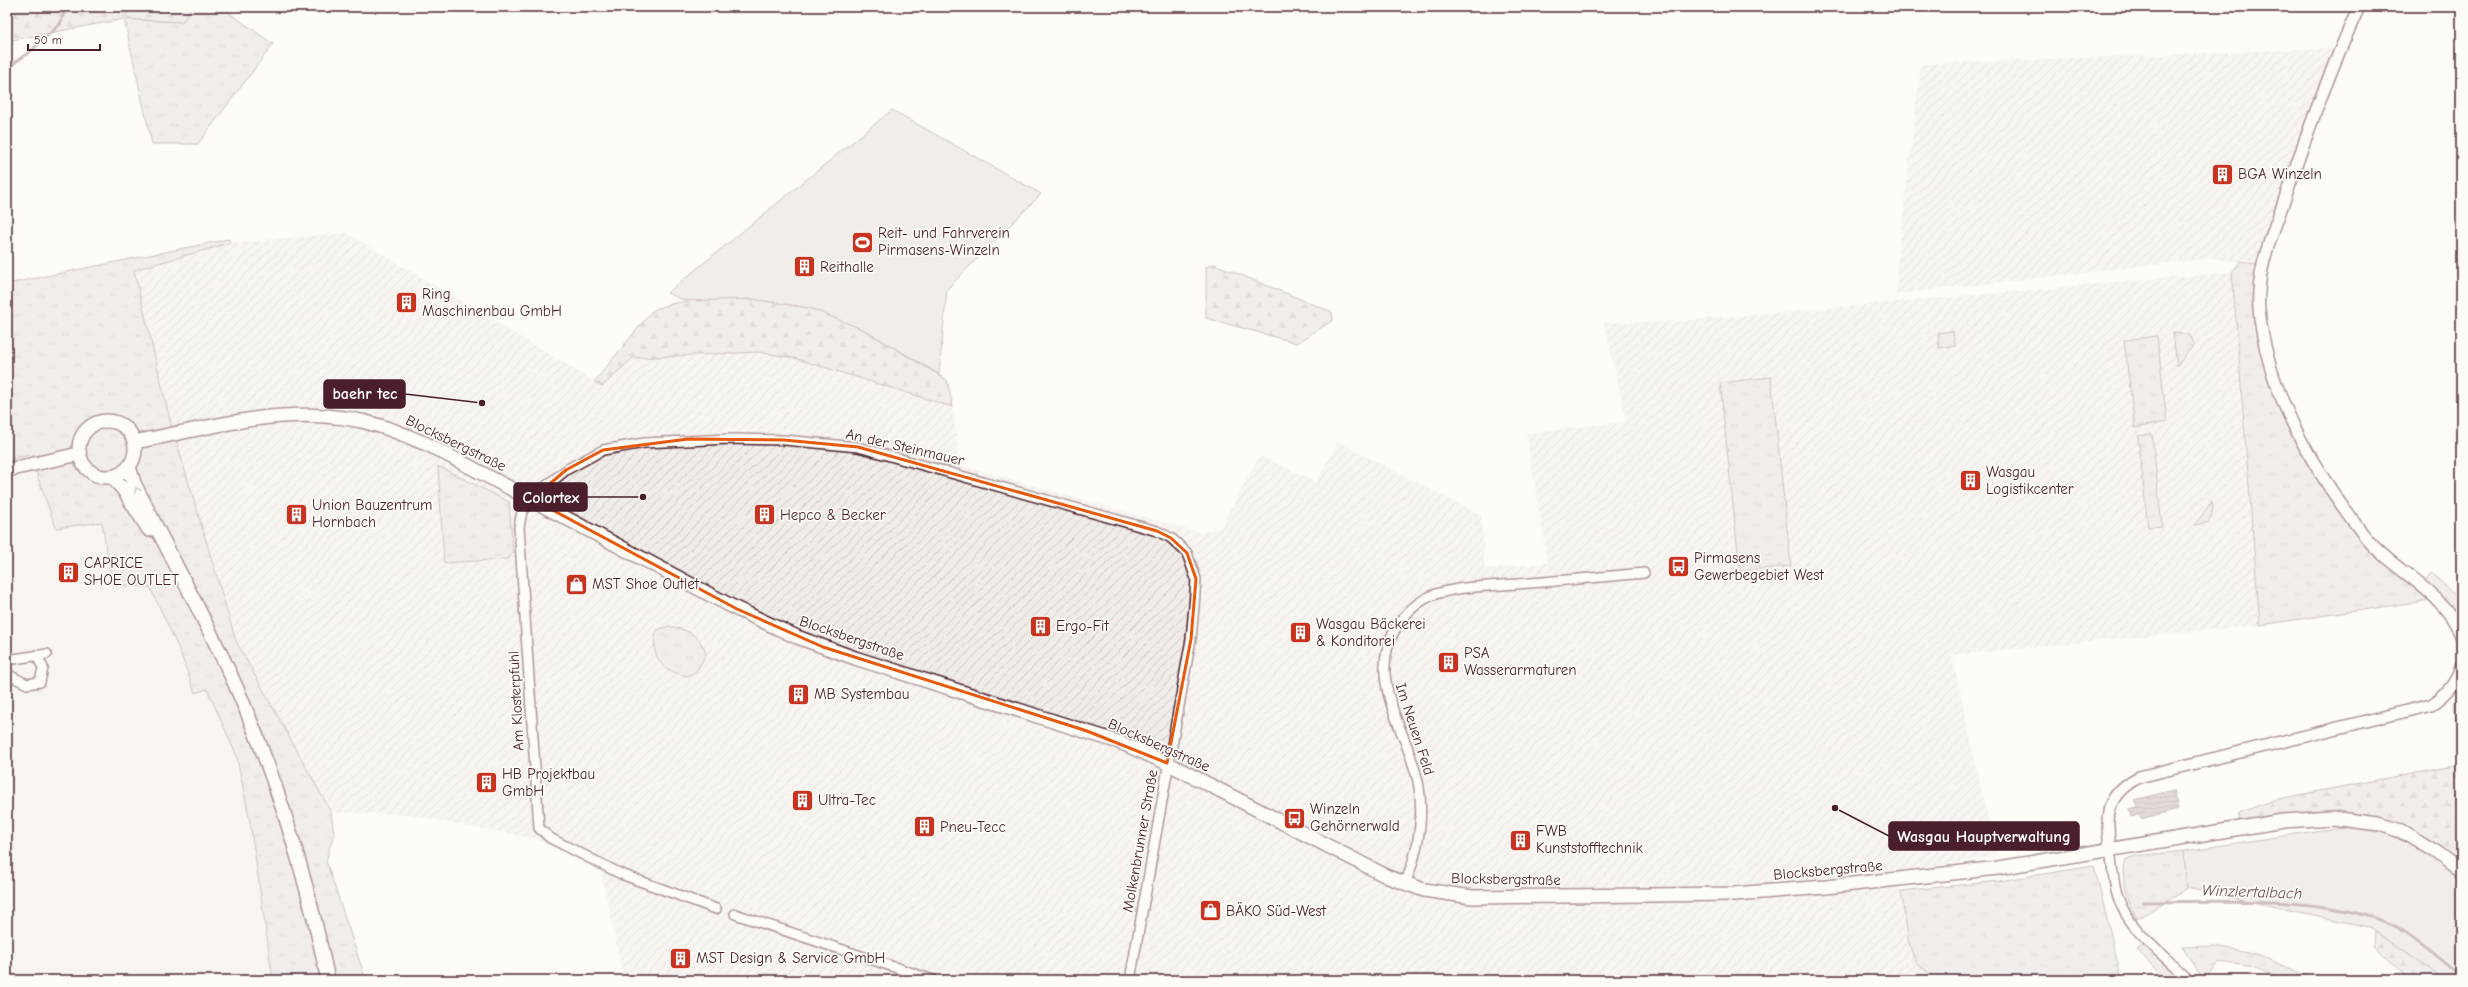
<svg xmlns="http://www.w3.org/2000/svg" width="2468" height="987" font-family="'Comic Neue',sans-serif">
	<style>
		.built { fill: #f0ece8 }
		.industrial { fill: url(#industrial-furrows) }
		.grass { fill: url(#grass-tufts); stroke: #967e82 }
		.forest { fill: url(#forest-firs); stroke: #967e82 }
		.garden { fill: #e3dcda; stroke: #967e82 }
		.water { fill: url(#water-rules); stroke: #91777b }
		.lines { fill: none; stroke-linecap: round; stroke-linejoin: round }
		.stream { stroke: #91777b; stroke-width: 3 }
		.minor-casing { stroke: #4a1f2b; stroke-width: 12 }
		.tertiary-casing { stroke: #4a1f2b; stroke-width: 14 }
		.secondary-casing { stroke: #4a1f2b; stroke-width: 16 }
		.minor { stroke: #fdfcf7; stroke-width: 9 }
		.tertiary { stroke: #fdfcf7; stroke-width: 11 }
		.secondary { stroke: #fdfcf7; stroke-width: 13 }
		.oneway { stroke: #ac999b }
		.marked { fill: none; stroke: #e8590c; stroke-width: 3; stroke-linejoin: round }
		.labels { text-anchor: middle; dominant-baseline: central; stroke-width: 3.5; stroke-linejoin: round; paint-order: stroke }
		.poi-label { font-size: 15px; fill: #4a1f2b; stroke: #fdfcf7; text-anchor: start }
		.street-label { font-size: 15px; fill: #4a1f2b; stroke: #fdfcf7 }
		.water-label { font-size: 16px; font-style: italic; fill: #73525a; stroke: #fdfcf7 }
		.leader { fill: none; stroke: #4a1f2b; stroke-width: 1.5 }
		.callout-dot { fill: #4a1f2b; stroke: #fdfcf7; stroke-width: 1.5 }
		.callout { fill: #4a1f2b; stroke: #4a1f2b; stroke-width: 1.5 }
		.callout-label { font-size: 16px; text-anchor: middle; font-weight: bold; fill: #fff }
	</style>
	<defs>
		<pattern id="industrial-furrows" width="10" height="10" patternUnits="userSpaceOnUse"><rect width="10" height="10" fill="#f0ece8"/><path d="M-1 1l2-2M0 10L10 0M9 11l2-2" fill="none" stroke="#cfcac7"/></pattern>
		<pattern id="grass-tufts" width="24" height="20" patternUnits="userSpaceOnUse"><rect width="24" height="20" fill="#e3dcda"/><path d="M3 7l-1-3M5 7V3M7 7l1-3M15 17l-1-3M17 17v-4M19 17l1-3" fill="none" stroke="#c4bcbb"/></pattern>
		<pattern id="forest-firs" width="22" height="20" patternUnits="userSpaceOnUse"><rect width="22" height="20" fill="#e3dcda"/><path d="M5 1l3.5 6h-7zM16 11l3.5 6h-7z" fill="#c4bcbb"/></pattern>
		<pattern id="water-rules" width="6" height="5" patternUnits="userSpaceOnUse"><rect width="6" height="5" fill="#c0b1b1"/><path d="M0 2.5h6" fill="none" stroke="#9e8f90"/></pattern>
	</defs>
	<rect width="100%" height="100%" fill="#fdfcf7"/>
	<filter id="ink" filterUnits="userSpaceOnUse"><feTurbulence type="fractalNoise" baseFrequency=".025" numOctaves="2"/><feDisplacementMap in="SourceGraphic" scale="8" xChannelSelector="R" yChannelSelector="G"/><feConvolveMatrix kernelMatrix="1 2 1 2 8 2 1 2 1" color-interpolation-filters="sRGB"/></filter>
	<g filter="url(#ink)">
		<!-- built -->
		<path class="built" d="M34 454 38 478 102 522 112 585 150 587 179 649 195 693 207 689 236 754 250 821 273 980H7V460Z"/>
		<!-- industrial -->
		<path class="industrial" d="M2340 48 2262 266 2211 258 1896 294 1898 256 1921 64Z
			M347 233 602 386 633 358 758 352 794 358 953 407 959 465 1201 533 1220 528 1260 456 1316 482 1338 442 1481 515 1485 569 1548 563 1526 433 1627 422 1604 323 1683 321 2232 272 2260 625 1952 655 1996 855 1898 873 1909 943 1915 961 1937 980H950L899 963 895 980H624L601 872 536 839 409 815 331 812 236 641 170 420 134 270 230 243Z"/>
		<!-- grass -->
		<path class="grass" d="M192 7H221L273 44 198 144H152L124 19 182 22Z
			M229 239 230 243 134 270 170 420 236 641 331 812 334 834 326 861 366 980H273L250 821 236 754 207 689 195 693 179 649 150 587 112 585 102 522 56 528 38 478 34 454 7 460V284Z
			M2241 261 2262 266 2259 307 2282 401 2364 535 2437 599 2260 625 2232 272Z
			M1953 331 1955 346 1939 348 1938 333Z
			M2173 333 2190 335 2194 344 2177 366Z
			M2157 336 2167 422 2135 428 2124 340Z
			M1771 377 1791 566 1740 571 1720 383Z
			M2152 434 2162 526 2148 527 2138 436Z
			M438 466 509 502 513 552 508 559 444 563Z
			M2212 501 2213 509 2209 522 2195 525Z
			M669 626C689 631 699 633 706 654L698 669 689 676C663 673 648 656 657 630Z
			M2184 851 2187 888 2137 919C2126 899 2120 882 2126 859L2135 856Z
			M2094 866 2122 980H1937L1915 961 1909 943 1901 891 1999 881Z
			M2144 944 2180 980H2165L2137 949Z
			M2215 946 2254 953 2317 980H2288L2248 966 2219 962 2206 979 2200 975 2183 947Z"/>
		<!-- forest -->
		<path class="forest" d="M7 7H192L182 22 124 19 7 41Z
			M1214 264 1332 312 1333 320 1297 343 1206 318V267Z
			M752 299 810 308 834 316 864 330 947 380 953 407 794 358 758 352 633 358 602 386 594 382 652 311C682 296 719 300 752 299Z
			M2431 573 2461 600V623L2454 609 2424 582Z
			M2461 686V878L2418 847 2382 831 2275 818 2239 821V813L2273 800 2459 764 2454 704Z
			M2374 931 2445 978 2446 980H2410L2373 946Z"/>
		<!-- garden -->
		<path class="garden" d="M892 110 1041 194 947 289 939 374 864 330 810 308 752 299 686 301 667 293Z
			M2342 827 2382 831 2423 851 2461 878V980H2446L2369 927 2187 888 2184 851Z"/>
		<!-- water -->
		<path class="water" d="M2173 790 2178 809 2141 819 2139 815 2131 817 2129 809 2137 807 2135 800Z"/>
		<g class="lines">
			<!-- stream -->
			<path class="stream" d="M7 68 31 51 60 24 66 7
				M2143 902C2221 902 2320 894 2393 925 2408 932 2449 965 2461 977"/>
			<defs>
				<path id="minor" d="M7 660 47 654
					M7 674 27 684 40 682 43 668 37 655
					M2110 849C2112 865 2113 882 2118 897 2129 932 2165 955 2189 980
					M1405 884C1418 852 1424 821 1419 787 1410 732 1363 681 1397 626 1407 611 1422 598 1439 593 1464 586 1491 586 1517 584 1559 581 1601 577 1644 573
					M716 909 621 874 550 838 539 828 519 527 522 511 540 491 566 470 603 450 644 443 729 439 784 440 858 447 1157 531 1171 538 1187 553 1196 579 1194 606 1191 639 1130 980
					M735 914 933 980"/>
				<path id="tertiary" d="M2359 7C2330 70 2306 135 2284 201 2272 235 2256 271 2259 309 2267 392 2312 468 2363 534 2391 571 2445 590 2461 636
					M2110 849C2106 814 2105 795 2139 777L2431 705C2445 696 2456 684 2461 667"/>
				<path id="secondary" d="M79 449a28 28 0 1 1 56 0a28 28 0 1 1-56 0Z
					M134 442C215 427 298 400 380 426 397 431 413 439 429 445L737 609 797 637 855 658 1122 743 1167 763 1388 877 1424 890 1472 897 1734 894 1826 887 1998 868 2283 821 2332 818 2379 824 2401 831 2436 852 2461 871
					M129 467 134 483C165 545 198 606 228 669 274 768 306 874 328 980
					M7 470 79 454
					M112 477 123 489 149 530"/>
			</defs>
			<!-- minor casing -->
			<use href="#minor" class="minor-casing"/>
			<!-- tertiary casing -->
			<use href="#tertiary" class="tertiary-casing"/>
			<!-- secondary casing -->
			<use href="#secondary" class="secondary-casing"/>
			<!-- minor -->
			<use href="#minor" class="minor"/>
			<!-- tertiary -->
			<use href="#tertiary" class="tertiary"/>
			<!-- secondary -->
			<use href="#secondary" class="secondary"/>
		</g>
		<!-- one-way arrows -->
		<defs><path id="oneway-chevron" d="M-2-3.5L2.5 0L-2 3.5" fill="none" stroke-width="1.6" stroke-linecap="round" stroke-linejoin="round"/></defs>
		<use class="oneway" href="#oneway-chevron" transform="translate(137 490) rotate(-116)"/>
	</g>
	<!-- marked area -->
	<path d="M0 0H2468V987H0ZM688 439 784 440 858 447 1157 531 1171 538 1187 553 1196 579 1191 639 1167 763 1087 731 823 647 737 609 532 499 566 470 603 450Z" fill="#fdfcf7" fill-opacity=".55" fill-rule="evenodd"/>
	<path class="marked" d="M688 439 784 440 858 447 1157 531 1171 538 1187 553 1196 579 1191 639 1167 763 1087 731 823 647 737 609 532 499 566 470 603 450Z"/>
	<!-- icons -->
	<defs>
		<symbol id="building-square" viewBox="-11 -11 22 22"><rect x="-9" y="-9" width="18" height="18" rx="4" fill="#c8321e" stroke="#fdfcf7"/><path d="M-4-6H4V6H1V3H-1V6H-4ZM-2.5-4.3h1.7v1.8h-1.7ZM.8-4.3h1.7v1.8H.8ZM-2.5-1h1.7V.8h-1.7ZM.8-1h1.7V.8H.8Z" fill="#fff"/></symbol>
		<symbol id="stadium-square" viewBox="-11 -11 22 22"><rect x="-9" y="-9" width="18" height="18" rx="4" fill="#c8321e" stroke="#fdfcf7"/><path d="M0-5a6.5 5 0 1 0 0 10a6.5 5 0 1 0 0-10ZM-3.5-1.8h7v3.6h-7Z" fill="#fff"/></symbol>
		<symbol id="bus-square" viewBox="-11 -11 22 22"><rect x="-9" y="-9" width="18" height="18" rx="4" fill="#c8321e" stroke="#fdfcf7"/><path d="M-5-6H5V4H4V6H2V4H-2V6H-4V4H-5ZM-3.5-4V0h7V-4ZM-3.5 1.2v1.5H-2V1.2ZM2 1.2v1.5H3.5V1.2Z" fill="#fff"/></symbol>
		<symbol id="shop-square" viewBox="-11 -11 22 22"><rect x="-9" y="-9" width="18" height="18" rx="4" fill="#c8321e" stroke="#fdfcf7"/><path d="M-5-2.5h2.3a2.7 3.5 0 0 1 5.4 0H5L5.5 6h-11ZM-1.5-2.5h3a1.5 2.3 0 0 0-3 0Z" fill="#fff"/></symbol>
	</defs>
	<g fill-rule="evenodd">
		<use href="#building-square" x="2210" y="162" width="25" height="25"/>
		<use href="#stadium-square" x="850" y="230" width="25" height="25"/>
		<use href="#building-square" x="792" y="254" width="25" height="25"/>
		<use href="#building-square" x="394" y="290" width="25" height="25"/>
		<use href="#building-square" x="1958" y="468" width="25" height="25"/>
		<use href="#building-square" x="284" y="502" width="25" height="25"/>
		<use href="#building-square" x="752" y="502" width="25" height="25"/>
		<use href="#bus-square" x="1666" y="554" width="25" height="25"/>
		<use href="#building-square" x="56" y="560" width="25" height="25"/>
		<use href="#shop-square" x="564" y="572" width="25" height="25"/>
		<use href="#building-square" x="1028" y="614" width="25" height="25"/>
		<use href="#building-square" x="1288" y="620" width="25" height="25"/>
		<use href="#building-square" x="1436" y="650" width="25" height="25"/>
		<use href="#building-square" x="786" y="682" width="25" height="25"/>
		<use href="#building-square" x="474" y="770" width="25" height="25"/>
		<use href="#building-square" x="790" y="788" width="25" height="25"/>
		<use href="#bus-square" x="1282" y="806" width="25" height="25"/>
		<use href="#building-square" x="912" y="814" width="25" height="25"/>
		<use href="#building-square" x="1508" y="828" width="25" height="25"/>
		<use href="#shop-square" x="1198" y="898" width="25" height="25"/>
		<use href="#building-square" x="668" y="946" width="25" height="25"/>
	</g>
	<g class="labels">
		<!-- poi labels -->
		<g class="poi-label">
			<text x="2238" y="174">BGA Winzeln</text>
			<text x="878" y="233">Reit- und Fahrverein<tspan x="878" dy="17">Pirmasens-Winzeln</tspan></text>
			<text x="820" y="267">Reithalle</text>
			<text x="422" y="294">Ring<tspan x="422" dy="17">Maschinenbau GmbH</tspan></text>
			<text x="1986" y="472">Wasgau<tspan x="1986" dy="17">Logistikcenter</tspan></text>
			<text x="312" y="505">Union Bauzentrum<tspan x="312" dy="17">Hornbach</tspan></text>
			<text x="780" y="515">Hepco &amp; Becker</text>
			<text x="1694" y="558">Pirmasens<tspan x="1694" dy="17">Gewerbegebiet West</tspan></text>
			<text x="84" y="563">CAPRICE<tspan x="84" dy="17">SHOE OUTLET</tspan></text>
			<text x="592" y="584">MST Shoe Outlet</text>
			<text x="1316" y="624">Wasgau Bäckerei<tspan x="1316" dy="17">&amp; Konditorei</tspan></text>
			<text x="1056" y="626">Ergo-Fit</text>
			<text x="1464" y="653">PSA<tspan x="1464" dy="17">Wasserarmaturen</tspan></text>
			<text x="814" y="694">MB Systembau</text>
			<text x="502" y="774">HB Projektbau<tspan x="502" dy="17">GmbH</tspan></text>
			<text x="818" y="800">Ultra-Tec</text>
			<text x="1310" y="809">Winzeln<tspan x="1310" dy="17">Gehörnerwald</tspan></text>
			<text x="940" y="827">Pneu-Tecc</text>
			<text x="1536" y="831">FWB<tspan x="1536" dy="17">Kunststofftechnik</tspan></text>
			<text x="1226" y="911">BÄKO Süd-West</text>
			<text x="696" y="958">MST Design &amp; Service GmbH</text>
		</g>
		<!-- street labels -->
		<g class="street-label">
			<text transform="translate(456 443) rotate(26)">Blocksbergstraße</text>
			<text transform="translate(905 447) rotate(13)">An der Steinmauer</text>
			<text transform="translate(852 638) rotate(19)">Blocksbergstraße</text>
			<text transform="translate(516 701) rotate(-93)">Am Klosterpfuhl</text>
			<text transform="translate(1415 729) rotate(72)">Im Neuen Feld</text>
			<text transform="translate(1159 745) rotate(24)">Blocksbergstraße</text>
			<text transform="translate(1140 841) rotate(-80)">Molkenbrunner Straße</text>
			<text transform="translate(1828 870) rotate(-5)">Blocksbergstraße</text>
			<text transform="translate(1506 879) rotate(1)">Blocksbergstraße</text>
		</g>
		<!-- water labels -->
		<g class="water-label">
			<text transform="translate(2252 892) rotate(2)">Winzlertalbach</text>
		</g>
	</g>
	<!-- callouts -->
	<path class="leader" d="M482 403L405 394M643 497L587 497M1835 808L1889 836"/>
	<g class="callout-dot">
		<circle cx="482" cy="403" r="4"/>
		<circle cx="643" cy="497" r="4"/>
		<circle cx="1835" cy="808" r="4"/>
	</g>
	<g class="callout">
		<rect x="324" y="380" width="81" height="28" rx="4"/>
		<rect x="514" y="483" width="73" height="28" rx="4"/>
		<rect x="1889" y="822" width="190" height="28" rx="4"/>
	</g>
	<g class="callout-label">
		<text x="365" y="399">baehr tec</text>
		<text x="551" y="503">Colortex</text>
		<text x="1984" y="842">Wasgau Hauptverwaltung</text>
	</g>
	<!-- margin -->
	<rect width="2468" height="987" fill="none" stroke="#fdfcf7" stroke-width="24"/>
	<rect x="12" y="12" width="2444" height="963" fill="none" stroke="#4a1f2b" stroke-width="1.5" filter="url(#ink)"/>
	<!-- scale -->
	<path d="M28 44v6h72v-6" fill="none" stroke="#4a1f2b" stroke-width="2"/>
	<text x="34" y="44" font-size="12" fill="#4a1f2b" stroke="#fdfcf7" stroke-width="3" paint-order="stroke">50 m</text>
</svg>
